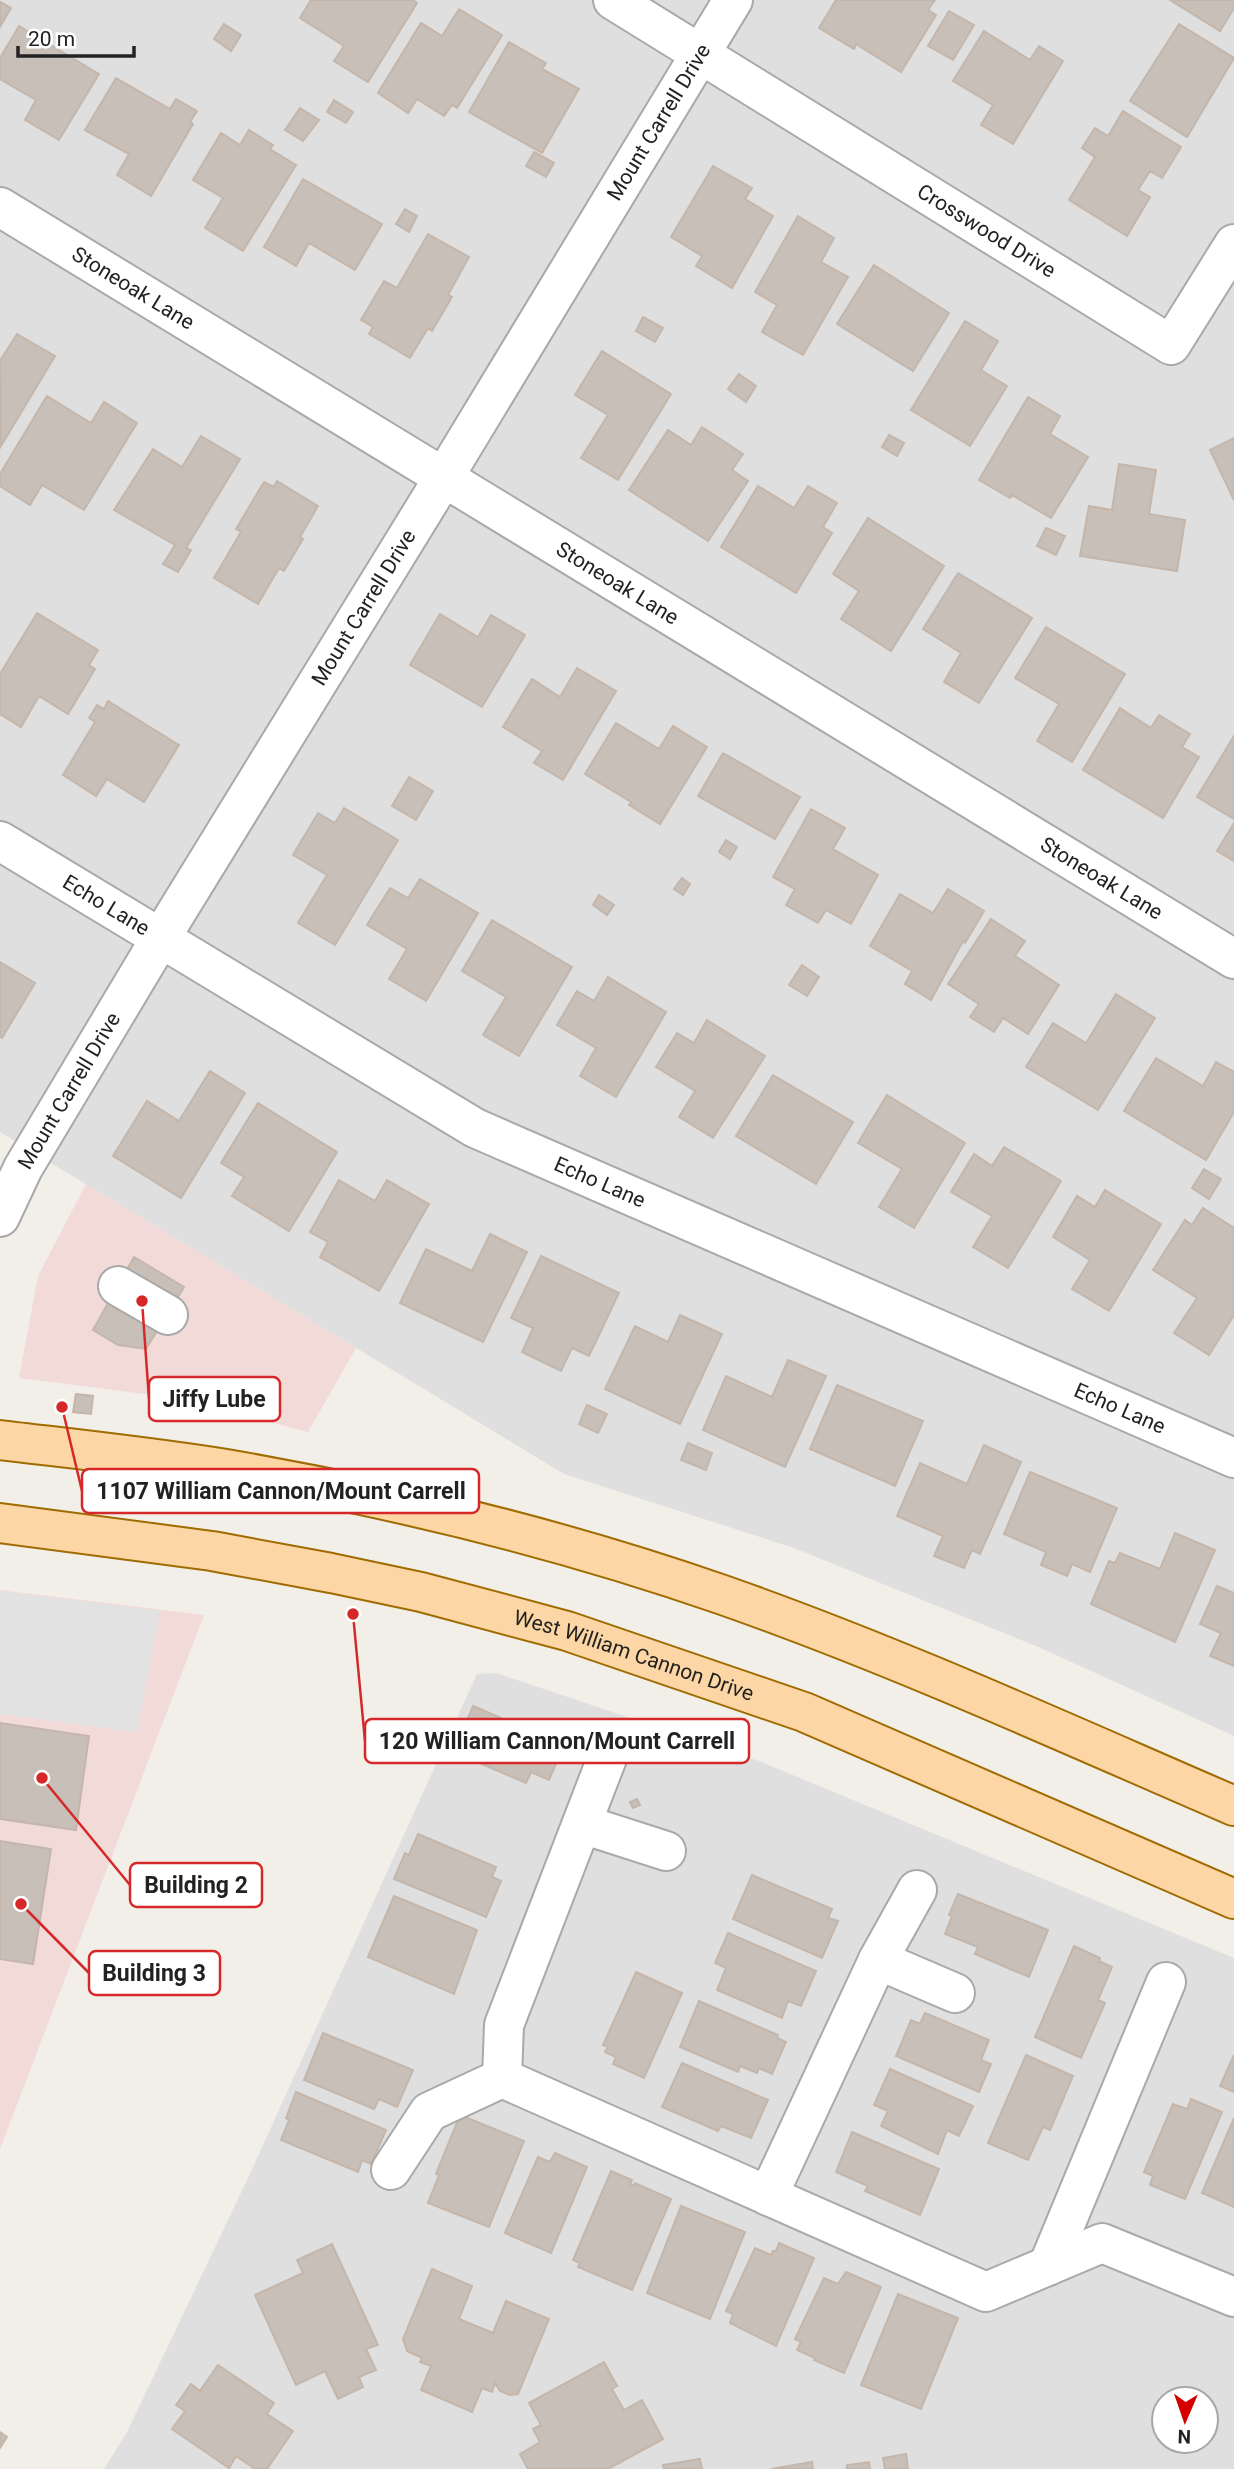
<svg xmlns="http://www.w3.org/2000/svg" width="1234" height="2469" font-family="Roboto,sans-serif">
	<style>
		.residential { fill: #e0dfdf; fill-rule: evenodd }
		.commercial { fill: #f2dad9 }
		.parking { fill: #e2e2e2 }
		.building { fill: #c7bfb8; stroke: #c4b6ab; stroke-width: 2 }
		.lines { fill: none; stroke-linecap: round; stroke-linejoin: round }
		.minor-casing { stroke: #a9a9a9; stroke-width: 42 }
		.major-casing { stroke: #a06b00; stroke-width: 42 }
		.minor { stroke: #fff; stroke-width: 38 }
		.major { stroke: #fcd6a4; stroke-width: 38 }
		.labels { text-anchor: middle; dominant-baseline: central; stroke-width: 7; stroke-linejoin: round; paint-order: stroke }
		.street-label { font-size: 21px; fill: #222; stroke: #fff }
		.leader { fill: none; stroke: #d62828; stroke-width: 2.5 }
		.callout-dot { fill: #d62828; stroke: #fff; stroke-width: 2.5 }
		.callout { fill: #fff; stroke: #d62828; stroke-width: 2.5 }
		.callout-label { font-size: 23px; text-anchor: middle; font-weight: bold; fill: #222 }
	</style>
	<rect width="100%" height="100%" fill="#f2efe9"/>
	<!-- residential -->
	<path class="residential" d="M0 0H1234V1736L1036 1646 794 1548 564 1474 0 1132Z
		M496 1673 759 1761 1234 1958V2469H104L127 2432 248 2178 477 1674ZM1164 2399H1206V2441H1164Z"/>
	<!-- commercial -->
	<path class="commercial" d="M86 1184 356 1348 308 1432 184 1399 19 1378 38 1276Z
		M0 1590 204 1615 0 2149Z"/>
	<!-- parking -->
	<path class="parking" d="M0 1591 160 1611 137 1732 0 1714Z"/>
	<!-- building -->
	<path class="building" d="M311 0H413L417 3 368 82 334 61 344 46 300 18Z
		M836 0H935L928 10 936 15 901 72 856 44 854 49 819 28Z
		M1170 0H1234V8L1220 31Z
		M0 2 11 8 0 27Z
		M459 9 502 35 457 108 452 105 444 116 417 99 408 113 378 93 421 23 442 36Z
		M949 11 974 25 953 60 928 46Z
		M224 24 241 35 231 51 214 39Z
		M1179 24 1234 58 1187 137 1130 101Z
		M19 26 99 74 59 140 25 120 36 100 0 79V58Z
		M984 31 1030 60 1039 46 1063 61 1013 144 981 125 993 105 953 81Z
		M509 42 546 63 542 69 579 89 542 153 469 112Z
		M116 78 170 109 176 99 197 111 190 122 193 124 151 196 117 175 129 154 85 130Z
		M334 100 353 112 346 123 327 112Z
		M300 108 319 120 303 141 285 130Z
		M1123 111 1181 147 1162 178 1150 171 1138 190 1150 197 1127 236 1069 200 1095 157 1082 148 1095 128 1108 136Z
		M249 130 273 145 270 149 296 165 243 251 205 228 223 198 193 180 221 133 240 145Z
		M534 152 554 163 546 177 526 166Z
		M713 166 752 188 745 199 773 216 732 288 696 266 702 256 671 237Z
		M303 179 382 224 355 270 309 243 296 266 264 247Z
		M405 209 417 216 409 232 396 224Z
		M798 216 834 238 821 262 848 277 803 355 762 332 777 305 755 292Z
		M428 234 469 257 448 295 452 297 432 331 428 328 410 358 369 334 373 327 361 320 384 281 397 288Z
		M874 265 949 313 913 371 837 324Z
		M643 317 663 328 655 342 636 331Z
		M965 321 998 341 981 370 1007 386 970 446 911 410Z
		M17 334 55 356 1 446 0 361Z
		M602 351 671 394 618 480 581 458 608 415 575 395Z
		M739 374 756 386 746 402 728 389Z
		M47 396 91 423 104 402 137 423 84 510 42 485 30 505 0 486V474Z
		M1028 397 1060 416 1050 434 1088 457 1051 518 1012 495 1010 498 979 480Z
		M702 427 743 454 732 470 748 481 708 541 629 490 668 430 691 445Z
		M889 435 904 443 897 456 882 447Z
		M201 436 240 459 186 548 191 550 178 572 163 564 175 545 114 510 153 449 182 467Z
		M1234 438V500L1210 450Z
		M1119 464 1156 470 1149 514 1185 520 1177 571 1080 556 1089 506 1112 510Z
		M277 481 318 506 300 537 303 539 284 571 279 568 258 604 214 578 241 532 236 529 264 482 274 487Z
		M758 486 794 508 808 486 837 503 823 527 832 533 796 593 721 547Z
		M868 518 944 566 891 651 841 619 859 591 833 574Z
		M1046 528 1065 536 1056 555 1037 546Z
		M958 573 1032 618 979 703 944 682 961 653 923 629Z
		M37 613 98 650 89 665 95 669 68 714 39 696 21 727 0 714V674Z
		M440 614 478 637 491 615 525 635 482 707 410 665Z
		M1046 627 1125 674 1072 762 1037 741 1059 704 1015 678Z
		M577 668 616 691 563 780 534 763 542 751 503 727 532 679 560 697Z
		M108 701 179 745 144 802 107 779 96 796 63 775 95 722 89 718 97 705 104 709Z
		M1120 708 1151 728 1159 715 1190 734 1182 747 1199 757 1163 818 1083 770Z
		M616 723 659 749 673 726 707 747 660 824 629 805 631 802 585 774Z
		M1234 736V819L1197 797Z
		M723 753 800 797 775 839 698 796Z
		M409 777 433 791 416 820 392 806Z
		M344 808 398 840 335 945 298 923 327 875 293 855 318 813 335 823Z
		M811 809 845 828 833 849 878 875 851 924 826 910 818 923 786 905 795 889 773 877Z
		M1234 823V861L1217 851Z
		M726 840 737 847 730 859 719 852Z
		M682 878 690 884 683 895 674 889Z
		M420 879 478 913 426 1001 389 979 407 949 367 925 390 888 408 898Z
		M948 889 984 911 965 943 963 941 931 1000 905 984 912 971 870 946 900 894 933 913Z
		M599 895 614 905 607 915 593 905Z
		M991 919 1025 941 1015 956 1059 985 1028 1034 1003 1018 994 1032 970 1017 979 1004 948 984Z
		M492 920 572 967 519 1056 483 1035 506 997 462 971Z
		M0 962 35 983 2 1038 0 1037Z
		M802 965 819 977 807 996 789 985Z
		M608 977 666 1012 616 1097 580 1076 596 1048 557 1025 577 991 594 1001Z
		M1116 994 1155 1018 1098 1110 1026 1067 1053 1023 1086 1043Z
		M707 1020 765 1056 713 1138 679 1117 695 1091 656 1067 677 1033 694 1043Z
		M1156 1058 1203 1086 1216 1062 1234 1072V1112L1206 1160 1124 1111Z
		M210 1071 245 1093 181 1198 113 1156 147 1101 179 1121Z
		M773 1075 853 1122 816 1184 736 1136Z
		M887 1095 965 1143 914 1228 879 1207 902 1169 858 1143Z
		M258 1103 337 1152 289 1231 232 1196 244 1177 221 1163Z
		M1004 1147 1061 1181 1008 1268 973 1247 992 1216 951 1192 974 1154 992 1166Z
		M1204 1169 1221 1179 1209 1199 1192 1188Z
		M339 1180 375 1201 387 1180 429 1204 379 1291 320 1257 328 1242 310 1232Z
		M1105 1190 1161 1224 1109 1311 1072 1289 1090 1260 1053 1237 1077 1196 1095 1207Z
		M1203 1208 1234 1228V1315L1209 1355 1174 1333 1197 1298 1153 1270 1185 1220 1192 1225Z
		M490 1234 527 1252 483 1342 400 1303 426 1249 472 1271Z
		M541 1256 619 1293 589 1356 572 1348 561 1371 522 1352 533 1328 511 1318Z
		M134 1257 184 1287 146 1349 118 1345 93 1330Z
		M680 1315 722 1334 680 1424 605 1389 635 1326 668 1342Z
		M788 1360 826 1376 785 1467 703 1430 726 1376 772 1397Z
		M837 1385 923 1421 895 1486 810 1449Z
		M76 1394 93 1396 91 1414 73 1412Z
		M587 1405 607 1414 598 1433 579 1424Z
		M688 1443 712 1453 706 1470 681 1460Z
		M984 1445 1021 1462 980 1554 972 1550 964 1568 934 1556 943 1536 897 1516 920 1463 967 1484Z
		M1030 1472 1117 1508 1090 1572 1072 1564 1067 1576 1041 1565 1046 1552 1004 1534Z
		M1175 1533 1215 1550 1175 1642 1091 1604 1109 1561 1115 1563 1120 1553 1160 1569Z
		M1217 1586 1234 1593V1666L1210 1656 1221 1633 1200 1624Z
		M473 1706 553 1740V1742L563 1747 549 1780 531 1772 526 1783 454 1752Z
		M0 1723 89 1736 76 1830 0 1819Z
		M637 1799 640 1805 633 1808 630 1802Z
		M418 1834 496 1867 492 1877 501 1881 486 1917 394 1879 405 1853 409 1855Z
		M0 1841 51 1849 33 1964 0 1959Z
		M752 1875 832 1909 828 1918 838 1921 822 1958 733 1919Z
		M958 1894 1048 1930 1029 1977 975 1954 978 1947 945 1934 952 1916 949 1915Z
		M394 1896 477 1930 454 1994 368 1957Z
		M728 1933 816 1971 801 2006 788 2001 782 2018 717 1990 726 1968 715 1963Z
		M1074 1946 1100 1958 1099 1961 1112 1967 1098 2000 1105 2003 1081 2058 1035 2037Z
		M636 1972 682 1993 644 2078 613 2064 616 2057 605 2052 608 2047 603 2045Z
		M699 2001 778 2035 777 2038 786 2042 772 2074 759 2068 757 2073 740 2066 738 2072 680 2047Z
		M925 2013 989 2040 981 2060 991 2064 979 2092 896 2056 911 2020 920 2024Z
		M323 2033 413 2070 397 2107 379 2099 374 2109 304 2080Z
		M1026 2055 1073 2076 1050 2130 1043 2127 1028 2160 988 2143Z
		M1234 2055V2092L1220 2086Z
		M682 2063 768 2100 751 2138 721 2126 718 2131 662 2107Z
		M890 2069 973 2106 959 2136 947 2130 938 2154 881 2126 888 2111 874 2105Z
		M296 2092 386 2130 371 2164 362 2160 358 2172 281 2140 289 2120 286 2118Z
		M1191 2099 1222 2112 1185 2199 1150 2185 1153 2176 1144 2172 1173 2104 1187 2109Z
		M460 2115 524 2141 489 2227 428 2203 439 2175 436 2174Z
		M1234 2118V2207L1202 2193Z
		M852 2132 939 2169 920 2215 865 2191 868 2186 836 2172Z
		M555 2153 587 2167 551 2253 505 2233 538 2157 550 2162Z
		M611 2171 632 2180 630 2184 634 2186 635 2183 671 2199 632 2290 578 2267 580 2263 573 2260Z
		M681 2206 745 2232 710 2319 647 2293Z
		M779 2243 814 2258 776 2346 730 2323 733 2314 726 2311 755 2248 771 2255 773 2251H776Z
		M332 2244 378 2345 366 2349 376 2370 359 2377 363 2387 338 2399 325 2371 296 2385 255 2295 303 2273 297 2260Z
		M432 2269 472 2286 459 2319 493 2333 506 2301 549 2319 518 2394 510 2395 500 2391 495 2383 492 2392 482 2388 472 2412 421 2390 431 2366 420 2362 422 2358 407 2351 403 2339Z
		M846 2272 881 2287 844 2373 814 2360 815 2358 797 2350 801 2342 795 2339 824 2278 838 2284Z
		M898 2294 958 2318 921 2409 861 2385Z
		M604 2362 617 2386 612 2389 624 2410 642 2400 663 2439 608 2469H528L520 2454 540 2442 533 2429 541 2425 529 2403Z
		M218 2365 274 2403 267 2414 293 2431 267 2469H255L236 2456 229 2468 172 2429 185 2411 176 2405 191 2384 200 2391Z
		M0 2432 7 2437 0 2448Z
		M906 2454 908 2469H885L883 2458Z
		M700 2459 702 2469H664L663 2465Z
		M812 2462 813 2469H771Z
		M869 2462 870 2469H847V2465Z"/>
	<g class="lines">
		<defs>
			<g id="minor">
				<path id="s1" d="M613 0 1171 345 1234 244"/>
				<path id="s2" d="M0 207 1234 959"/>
				<path id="s3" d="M0 841 475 1128 1234 1458"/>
				<path id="s4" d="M0 1217 23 1168 160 939 444 477 733 0"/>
				<path d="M118 1286 168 1315"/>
				<path d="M582 1824 666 1851"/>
				<path d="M878 1960 955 1993"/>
				<path d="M502 2078 986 2292 1102 2243 1234 2297"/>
				<path d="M391 2170 429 2112 502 2078 504 2025 609 1753"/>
				<path d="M768 2196 878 1960 917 1890"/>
				<path d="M1048 2266 1166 1982"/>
			</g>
			<g id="major">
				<path d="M0 1440C75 1449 151 1457 226 1469 394 1498 562 1539 723 1595 897 1656 1065 1733 1234 1806"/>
				<path id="s5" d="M0 1523 212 1551 331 1573 421 1592 567 1631 804 1712 1234 1899"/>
			</g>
		</defs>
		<!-- minor casing -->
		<use href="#minor" class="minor-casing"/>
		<!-- major casing -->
		<use href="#major" class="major-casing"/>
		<!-- minor -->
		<use href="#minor" class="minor"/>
		<!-- major -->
		<use href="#major" class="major"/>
	</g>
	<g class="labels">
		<!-- street labels -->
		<g class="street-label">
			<text stroke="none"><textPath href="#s4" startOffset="1278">Mount Carrell Drive</textPath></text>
			<text stroke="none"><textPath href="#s1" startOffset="439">Crosswood Drive</textPath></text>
			<text stroke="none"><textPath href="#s2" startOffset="156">Stoneoak Lane</textPath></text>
			<text stroke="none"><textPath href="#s2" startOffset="723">Stoneoak Lane</textPath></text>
			<text stroke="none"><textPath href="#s4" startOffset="710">Mount Carrell Drive</textPath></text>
			<text stroke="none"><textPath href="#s2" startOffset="1290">Stoneoak Lane</textPath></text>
			<text stroke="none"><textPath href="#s3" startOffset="124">Echo Lane</textPath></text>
			<text stroke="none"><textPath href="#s4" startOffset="144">Mount Carrell Drive</textPath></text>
			<text stroke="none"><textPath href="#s3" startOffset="691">Echo Lane</textPath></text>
			<text stroke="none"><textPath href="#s3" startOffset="1258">Echo Lane</textPath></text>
			<text stroke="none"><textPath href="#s5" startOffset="649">West William Cannon Drive</textPath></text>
		</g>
	</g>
	<!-- callouts -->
	<path class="leader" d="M142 1301L149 1399M62 1407L82 1491M353 1614L365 1741M42 1778L130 1885M21 1904L89 1973"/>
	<g class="callout-dot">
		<circle cx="142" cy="1301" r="7"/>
		<circle cx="62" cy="1407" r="7"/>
		<circle cx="353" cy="1614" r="7"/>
		<circle cx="42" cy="1778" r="7"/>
		<circle cx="21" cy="1904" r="7"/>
	</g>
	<g class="callout">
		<rect x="149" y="1377" width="131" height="44" rx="7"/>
		<rect x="82" y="1469" width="397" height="44" rx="7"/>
		<rect x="365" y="1719" width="384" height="44" rx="7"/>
		<rect x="130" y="1863" width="132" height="44" rx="7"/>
		<rect x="89" y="1951" width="131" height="44" rx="7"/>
	</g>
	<g class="callout-label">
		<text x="214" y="1407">Jiffy Lube</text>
		<text x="281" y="1499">1107 William Cannon/Mount Carrell</text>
		<text x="557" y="1749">120 William Cannon/Mount Carrell</text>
		<text x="196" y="1893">Building 2</text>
		<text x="154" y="1981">Building 3</text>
	</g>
	<!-- north arrow -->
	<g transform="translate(1185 2420) rotate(182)"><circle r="33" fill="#ffffff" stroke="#a7a7a7" stroke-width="2"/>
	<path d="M0-5L12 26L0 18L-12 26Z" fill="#d40000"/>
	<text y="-10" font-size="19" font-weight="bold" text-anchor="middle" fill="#222222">N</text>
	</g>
	<!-- scale -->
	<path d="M18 46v10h116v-10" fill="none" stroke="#222222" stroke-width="3.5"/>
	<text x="28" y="46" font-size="21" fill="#222222" stroke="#ffffff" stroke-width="5" paint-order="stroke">20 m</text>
</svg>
